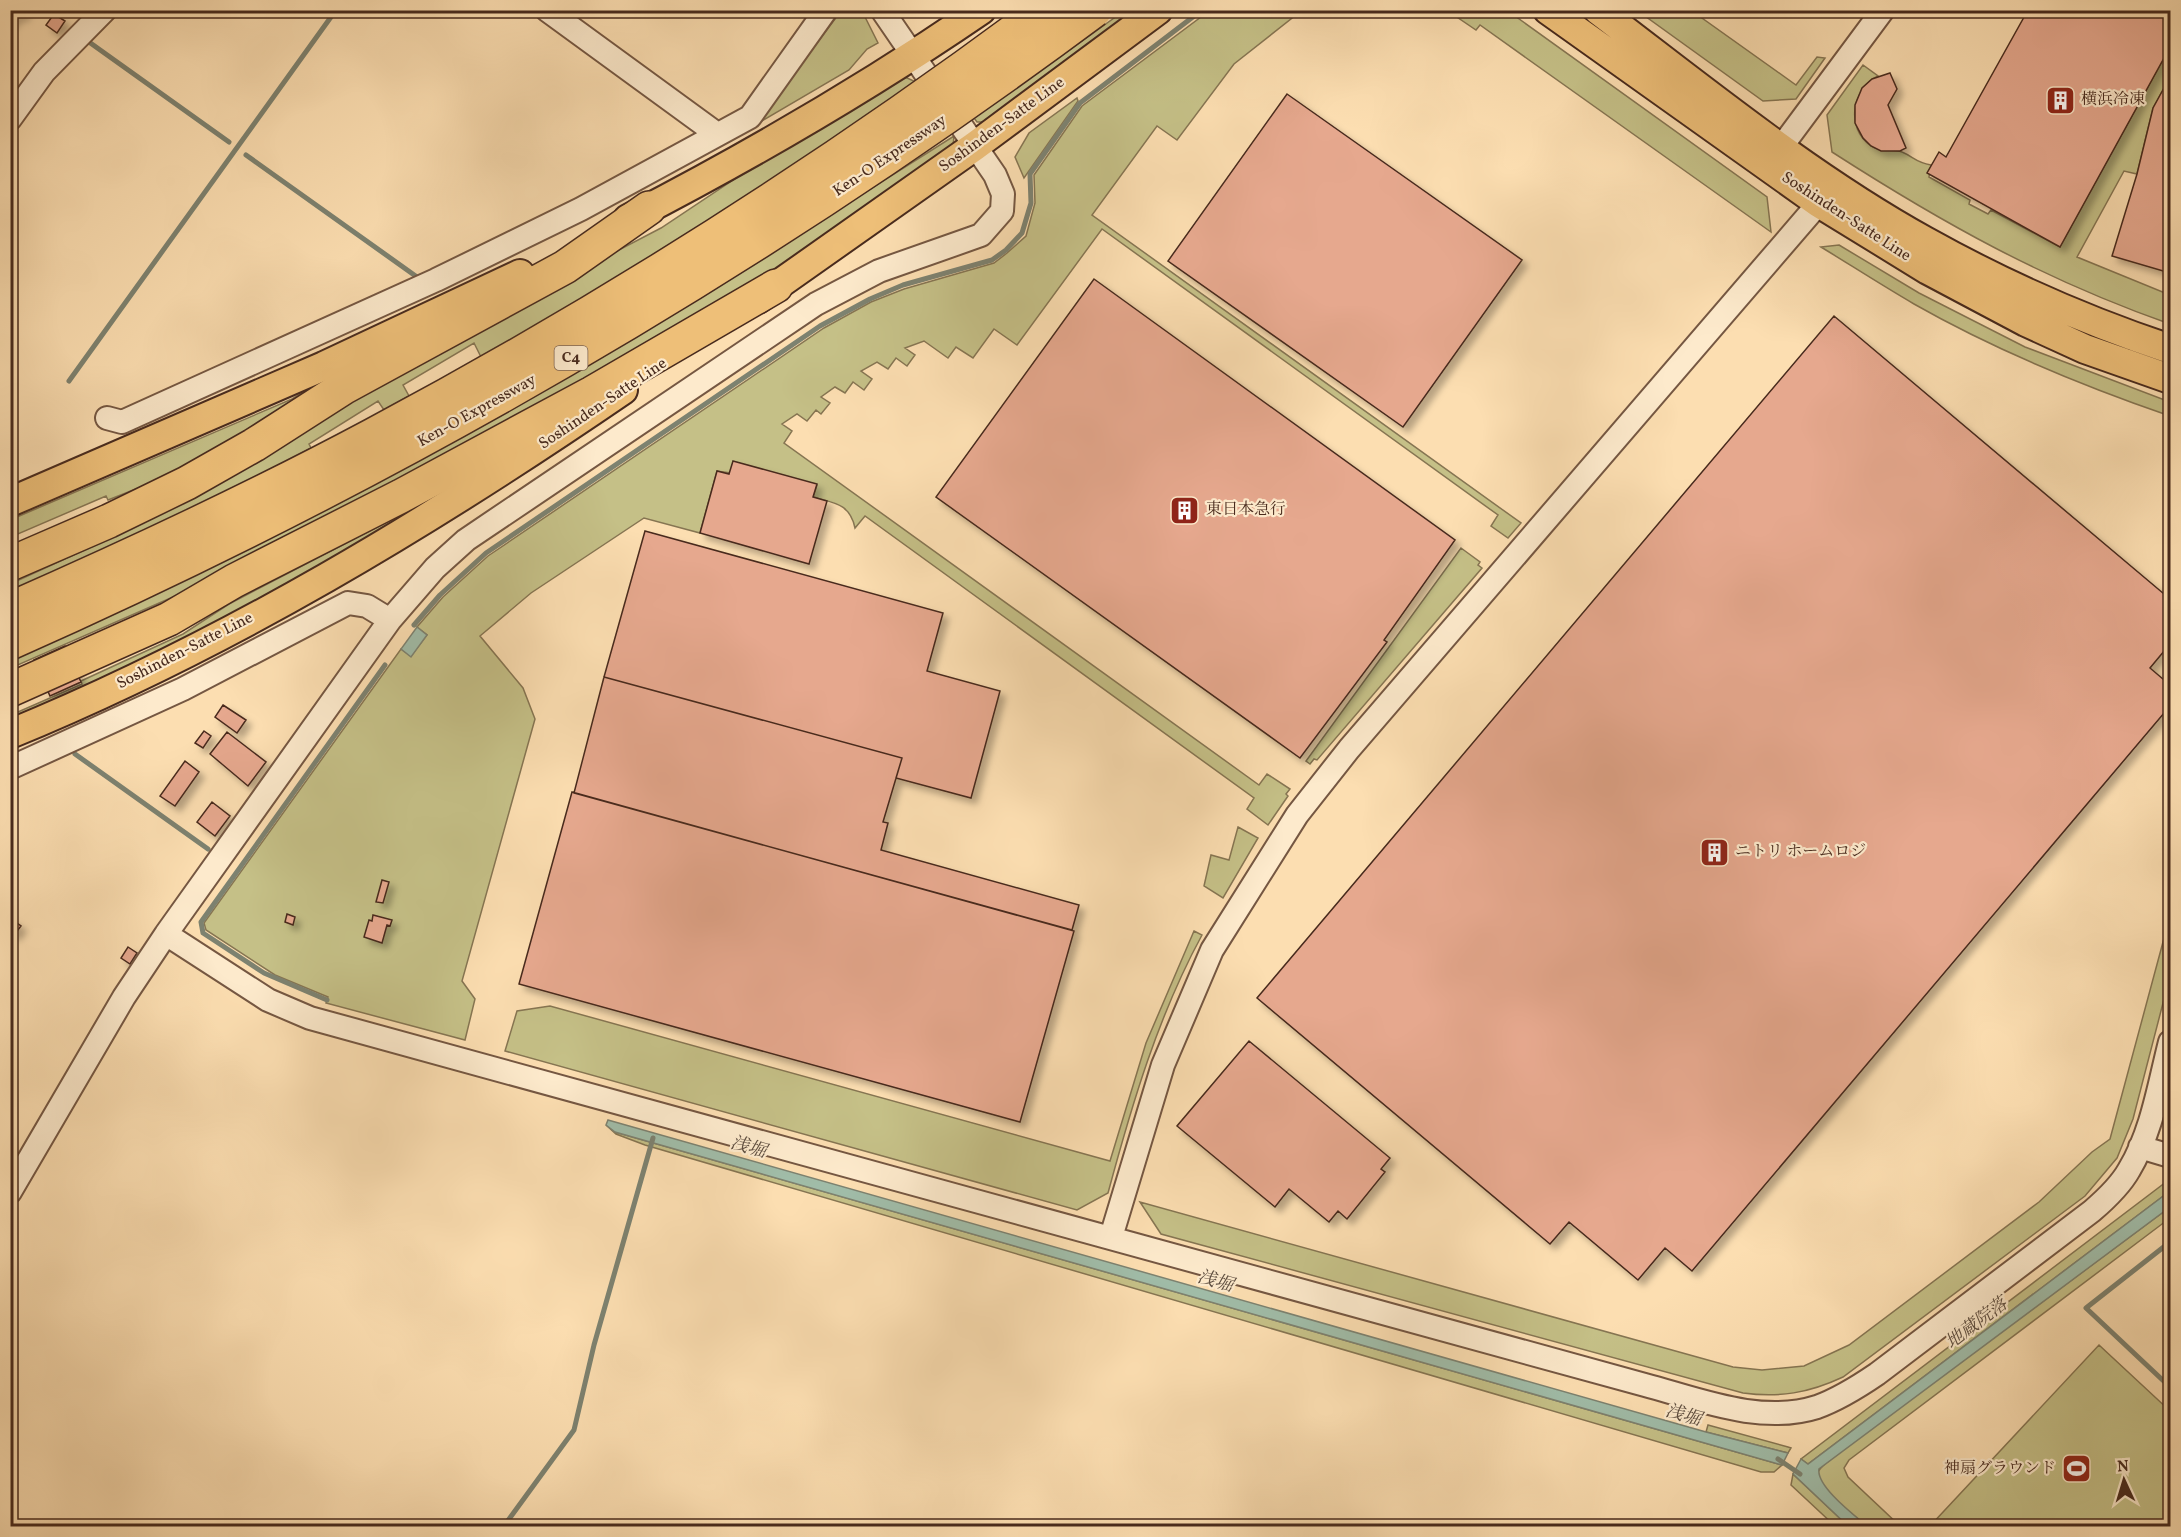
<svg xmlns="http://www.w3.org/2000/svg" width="2181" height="1537" font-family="Vollkorn,'Noto Serif JP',serif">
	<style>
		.green { fill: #c5c087; stroke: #867552; stroke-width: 1.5 }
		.water { fill: #a0bca8; stroke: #7d8270; stroke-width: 1.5 }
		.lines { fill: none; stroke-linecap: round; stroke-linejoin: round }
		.stream { stroke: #7d8270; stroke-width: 5 }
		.building { fill: #e6a88e; stroke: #482a1d; stroke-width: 1.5; filter: url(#shadow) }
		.minor-casing { stroke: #755742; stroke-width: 26 }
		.major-casing { stroke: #482a1d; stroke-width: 32 }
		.highway-casing { stroke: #482a1d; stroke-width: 36 }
		.minor { stroke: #fdeacc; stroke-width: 22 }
		.major { stroke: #eebf78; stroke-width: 28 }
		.highway { stroke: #eebf78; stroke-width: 33 }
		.highway-bridge-casing { stroke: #482a1d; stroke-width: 36; stroke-linecap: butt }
		.highway-bridge { stroke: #eebf78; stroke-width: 33 }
		.labels { text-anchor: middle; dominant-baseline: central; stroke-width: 4.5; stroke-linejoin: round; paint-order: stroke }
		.shield { fill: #fdeacc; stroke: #7e6452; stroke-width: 1.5 }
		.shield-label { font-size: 15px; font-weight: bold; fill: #482a1d }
		.poi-label { font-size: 16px; fill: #482a1d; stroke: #fdeacc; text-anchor: start }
		.street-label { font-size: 16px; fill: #482a1d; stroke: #fdeacc }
		.water-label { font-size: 18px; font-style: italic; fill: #5e4e40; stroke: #fdeacc }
	</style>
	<defs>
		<filter id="shadow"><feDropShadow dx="5.5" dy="5.5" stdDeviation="3" flood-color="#0004"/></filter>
	</defs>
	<rect width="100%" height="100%" fill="#fcdeb1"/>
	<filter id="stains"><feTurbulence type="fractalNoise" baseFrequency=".00333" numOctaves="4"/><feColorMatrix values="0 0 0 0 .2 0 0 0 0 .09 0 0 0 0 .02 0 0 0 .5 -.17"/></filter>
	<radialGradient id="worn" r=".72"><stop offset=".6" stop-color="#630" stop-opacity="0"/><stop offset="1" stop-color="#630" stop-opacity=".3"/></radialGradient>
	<!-- green -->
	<path class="green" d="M841 11H862L878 43 867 49 849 70 755 125Z
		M1124 11H1137L987 122H977L974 118Z
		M1209 11H1301L1234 64 1177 140 1157 126 1092 215 1521 523 1508 538 1491 526 1498 515 1102 229 1017 345 994 329 973 358 956 347 948 358 924 341 905 348 915 355 907 366 896 358 888 369 877 362 861 371 872 379 864 390 853 382 845 393 835 387 821 397 830 403 821 414 816 410 807 421 797 414 782 424 792 431 784 443 1259 785 1267 774 1290 789 1286 794 1288 796 1268 825 1247 809 1254 798 865 516 855 528C850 504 835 503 813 497L817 485 717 471 700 533 644 518 531 593 480 636 523 688 535 719 462 981 475 999 465 1040 326 1003 328 997 275 975 206 930 204 923 401 649 411 656 427 635 417 627 443 597 488 556 824 328 871 302 904 289 994 263 1007 253 1026 236 1035 203 1034 175 1082 106Z
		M1448 11H1508L1767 197 1771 232 1480 25 1476 30Z
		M1638 11H1692L1796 85 1817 57 1825 58 1796 99 1763 101Z
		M2170 47V77L2153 108 2137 174 2124 171 2077 257 2170 295V324C2045 280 1944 224 1832 152L1827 115 1863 65 1878 76C1852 89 1845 128 1871 146 1881 153 1893 148 1902 152 1914 157 1915 162 1931 165L1929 177 1970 200 1969 204 1988 214 1991 210 2060 247Z
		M905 77 916 82 874 110 871 117 715 219 514 339 481 357 474 343 403 385 409 396 384 410 378 401 309 444 311 448 298 455 201 504 11 593 10 584 126 531 504 310 661 228 769 156Z
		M1077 98 1078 101 1024 178 1015 157 1029 133Z
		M954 136 953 146 741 296 214 579 11 668 10 657 671 315Z
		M1839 245 1919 293 2025 347 2170 402V416C2083 386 1995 350 1914 304 1883 286 1852 266 1821 247Z
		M321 381 324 385 169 476 108 500 106 496 11 537 10 520 292 399Z
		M416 502 419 508 262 600 103 679 11 721V715L82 684 81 681 183 634 229 604 412 509Z
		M1461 548 1480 562 1478 565 1482 568 1317 760 1314 759 1310 764 1306 761Z
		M1238 827 1258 838 1223 898 1204 886 1211 855 1229 860Z
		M2170 916V976L2133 1119 2117 1158 2085 1196 1843 1377C1809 1393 1779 1398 1743 1393L1161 1234 1140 1202 1733 1367 1762 1370 1804 1366 1849 1345 2039 1202 2092 1152 2110 1139Z
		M1194 931 1202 935C1158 1016 1132 1104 1108 1193L1077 1210 505 1051 517 1011 550 1006 1110 1161 1146 1043Z
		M606 1125 615 1132 1782 1465 1774 1472H1761L645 1145 616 1134Z
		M2170 1179V1191L1808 1464 1801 1459Z
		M2170 1207V1218L1849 1460 1844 1468 1848 1477 1900 1526H1867C1852 1514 1821 1493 1818 1472 1823 1463 1834 1458 1841 1451Z
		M2099 1345 2170 1411V1526H1930Z
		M1708 1425 1788 1447 1791 1448 1788 1453 1706 1432Z
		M1793 1474 1848 1526H1835L1791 1485Z"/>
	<!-- water -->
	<path class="water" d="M417 627 427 635 411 657 401 649Z
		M608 1120 1706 1432 1788 1453 1782 1465 615 1132 606 1125Z
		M2170 1191V1207L1819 1469C1816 1486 1854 1515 1867 1526H1848L1793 1474 1801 1459 1808 1464Z"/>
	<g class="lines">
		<!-- stream -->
		<path class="stream" d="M89 42 229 142
			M246 155 417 277
			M69 381 336 10
			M414 625 440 595 486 553 820 326 870 299 903 285 992 260 1006 250 1022 233 1031 203 1030 174 1080 103 1202 10
			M75 754 208 849
			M327 1000 264 973 203 933 201 922 385 665
			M2170 1242 2086 1308 2170 1387
			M1778 1459 1800 1474
			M504 1526 574 1430 594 1345 653 1138"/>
	</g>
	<!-- building -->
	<path class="building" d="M10 10H26L22 16 18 14 10 24Z
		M2028 10H2170V47L2060 247 1927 173 1939 152 1946 157Z
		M54 14 65 21 57 33 46 25Z
		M1890 73 1897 89 1888 105 1906 148 1900 151H1881L1871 146 1863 138 1855 123V105L1862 88 1872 79Z
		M2170 77V273L2112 256 2137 174 2153 108Z
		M1287 94 1522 260 1403 427 1168 261Z
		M1094 279 1455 540 1384 640 1387 642 1300 758 936 497Z
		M1834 316 2170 599V644L2150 668 2170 685V706L1692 1271 1665 1248 1638 1280 1569 1222 1550 1244 1257 998Z
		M733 461 817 484 813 497 827 501 809 564 700 533 717 471 729 474Z
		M645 531 943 613 927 671 1000 691 971 798 896 778 902 758 604 677Z
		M65 646 81 682 50 696 34 660Z
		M604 677 902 758 883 822 888 823 881 850 1079 905 1072 930 574 793Z
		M223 705 246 720 237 733 215 717Z
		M204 731 211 736 203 748 195 743Z
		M227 732 266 762 248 786 210 754Z
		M185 761 199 772 175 806 160 796Z
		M572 792 1074 931 1020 1122 519 984Z
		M212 802 230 816 215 836 197 822Z
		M382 880 389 882 383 903 376 902Z
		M287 914 295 917 293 925 285 922Z
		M373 915 392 920 390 926 387 925 382 943 364 937 369 920 372 921Z
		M10 918 21 926 14 935 10 933Z
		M128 947 137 953 130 964 121 958Z
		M1249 1041 1390 1158 1381 1169 1385 1172 1347 1219 1338 1211 1329 1222 1289 1189 1275 1207 1177 1126Z"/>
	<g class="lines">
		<defs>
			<path id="minor" d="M547 10 717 134
				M10 119 44 72 105 10
				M1782 146 1883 10
				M107 418 122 422 436 280 581 209 750 117 826 10
				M10 768 183 689 348 603 367 606 390 620
				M166 934 268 1000 310 1018 1645 1385C1698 1399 1761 1425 1817 1407 1839 1399 1858 1387 1877 1374L2092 1211C2106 1199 2120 1186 2129 1170 2152 1132 2159 1085 2170 1042
				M2140 1147 2170 1156
				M10 1192 124 997 166 934 390 620 435 568 466 540 816 304 879 271 981 235 1002 211 1003 194 995 175 882 10
				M1111 1237 1163 1065 1212 950 1297 815 1349 749 1819 203"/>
			<path id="major" d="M1548 10 1819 203 1928 270 2026 322 2085 349 2170 379
				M1598 10C1702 89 1811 178 1925 241 2002 284 2086 321 2170 349
				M628 219C750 156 867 88 981 10
				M758 299 975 146 1158 10
				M10 502 324 366 520 274
				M10 734C227 645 430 522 623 390"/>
			<path id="highway" d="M10 564 109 521 187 483 254 445 343 388 565 267 649 208
				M10 690 169 619 234 581 401 496 592 393 776 286"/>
		</defs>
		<!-- minor casing -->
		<use href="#minor" class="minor-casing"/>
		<!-- major casing -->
		<use href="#major" class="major-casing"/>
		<!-- highway casing -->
		<use href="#highway" class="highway-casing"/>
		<!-- minor -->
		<use href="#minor" class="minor"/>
		<!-- major -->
		<use href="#major" class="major"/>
		<!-- highway -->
		<use href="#highway" class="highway"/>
		<defs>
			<path id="highway-bridge" d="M10 609C133 555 255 498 373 435 606 311 830 168 1042 10
				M10 643C395 472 758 261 1095 10"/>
		</defs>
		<!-- highway-bridge casing -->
		<use href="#highway-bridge" class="highway-bridge-casing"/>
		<!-- highway-bridge -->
		<use href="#highway-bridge" class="highway-bridge"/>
	</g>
	<!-- icons -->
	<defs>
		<symbol id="building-square" viewBox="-11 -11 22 22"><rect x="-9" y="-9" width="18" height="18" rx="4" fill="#8f2418" stroke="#fdeacc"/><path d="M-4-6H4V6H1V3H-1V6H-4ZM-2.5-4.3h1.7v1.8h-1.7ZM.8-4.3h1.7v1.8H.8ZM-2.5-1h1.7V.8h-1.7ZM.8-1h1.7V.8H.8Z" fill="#fff"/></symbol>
		<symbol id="stadium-square" viewBox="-11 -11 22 22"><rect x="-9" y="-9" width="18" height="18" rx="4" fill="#8f2418" stroke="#fdeacc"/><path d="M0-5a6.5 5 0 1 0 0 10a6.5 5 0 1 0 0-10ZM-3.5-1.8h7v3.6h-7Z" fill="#fff"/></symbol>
	</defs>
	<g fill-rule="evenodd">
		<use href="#building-square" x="2044" y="84" width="33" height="33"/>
		<use href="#building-square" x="1168" y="494" width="33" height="33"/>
		<use href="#building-square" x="1698" y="836" width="33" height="33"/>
		<use href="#stadium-square" x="2060" y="1452" width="33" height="33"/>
	</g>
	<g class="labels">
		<!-- shield labels -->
		<rect class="shield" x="554.5" y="346" width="33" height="24" rx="4.5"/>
		<g class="shield-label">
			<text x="571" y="358">C4</text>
		</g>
		<!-- poi labels -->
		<g class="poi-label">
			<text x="2081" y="100">横浜冷凍</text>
			<text x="1206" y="510">東日本急行</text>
			<text x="1735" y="852">ニトリ ホームロジ</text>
			<text x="2056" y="1469" text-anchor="end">神扇グラウンド</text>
		</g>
		<!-- street labels -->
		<g class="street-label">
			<text transform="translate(1002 125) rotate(-36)">Soshinden-Satte Line</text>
			<text transform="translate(890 156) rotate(-34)">Ken-O Expressway</text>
			<text transform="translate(1846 217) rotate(33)">Soshinden-Satte Line</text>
			<text transform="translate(603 404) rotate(-34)">Soshinden-Satte Line</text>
			<text transform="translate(477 411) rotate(-29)">Ken-O Expressway</text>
			<text transform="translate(185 651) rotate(-27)">Soshinden-Satte Line</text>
		</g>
		<!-- water labels -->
		<g class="water-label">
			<text transform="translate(748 1148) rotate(16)">浅堀</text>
			<text transform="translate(1215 1282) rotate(16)">浅堀</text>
			<text transform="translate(1977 1324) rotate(-37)">地蔵院落</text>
			<text transform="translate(1683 1416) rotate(16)">浅堀</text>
		</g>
	</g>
	<!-- margin -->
	<rect width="2181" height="1537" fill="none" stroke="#fcdeb1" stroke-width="36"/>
	<rect x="12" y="12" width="2157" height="1513" fill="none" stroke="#482a1d" stroke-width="3"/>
	<rect x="18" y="18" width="2145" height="1501" fill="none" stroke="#482a1d" stroke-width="1.5"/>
	<!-- north arrow -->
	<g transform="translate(2124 1480) rotate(356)" stroke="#fdeacc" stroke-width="4.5" paint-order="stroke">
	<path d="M0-4.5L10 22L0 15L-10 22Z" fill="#482a1d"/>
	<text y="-9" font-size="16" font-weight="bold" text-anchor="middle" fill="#482a1d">N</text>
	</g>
	<rect width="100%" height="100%" filter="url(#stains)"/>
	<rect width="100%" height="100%" fill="url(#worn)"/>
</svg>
